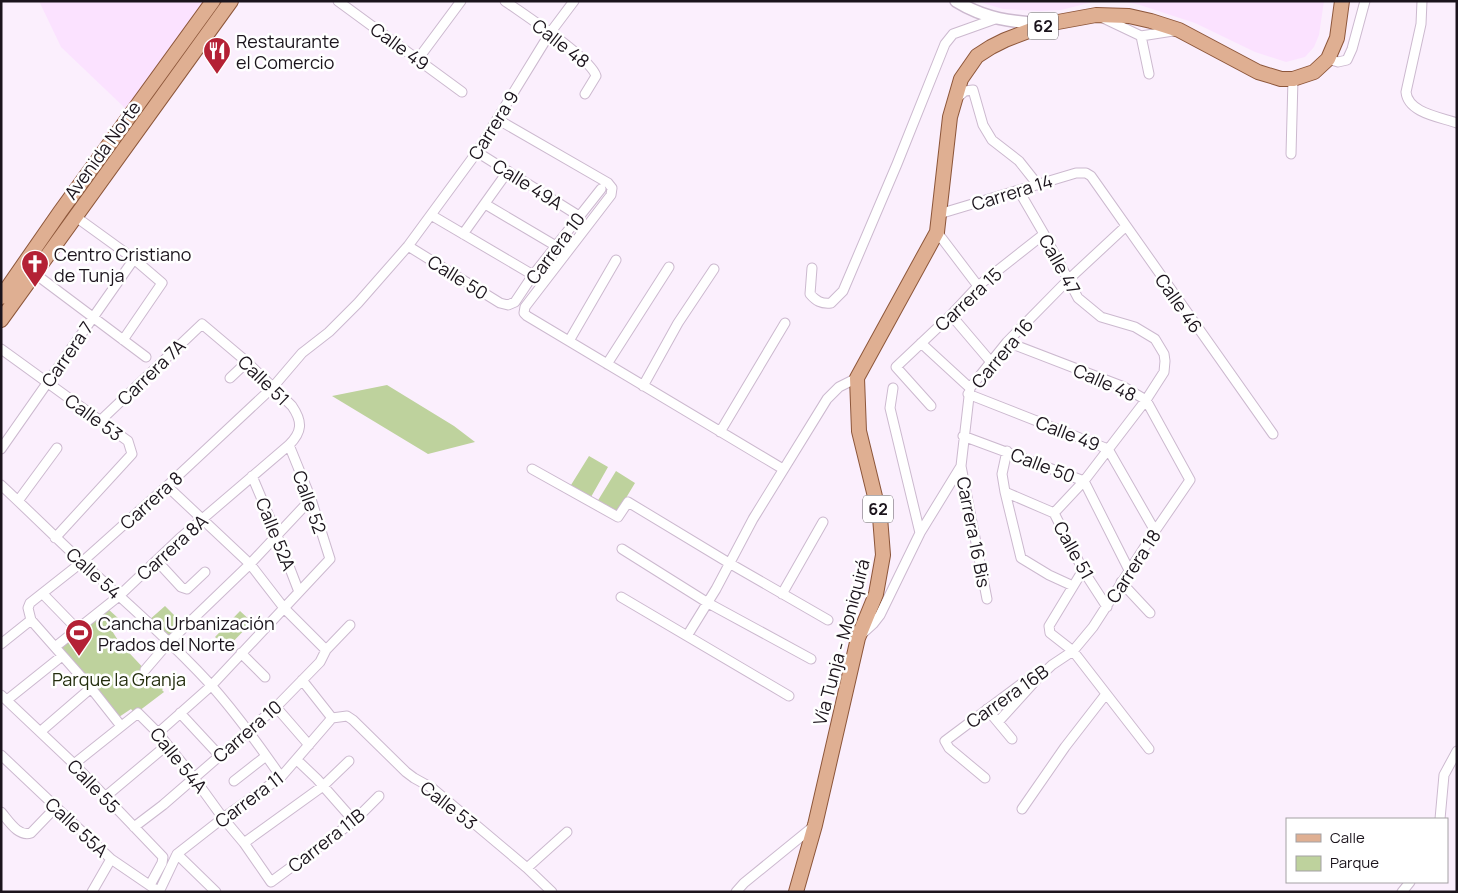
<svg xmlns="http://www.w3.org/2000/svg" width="1458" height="893" font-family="Manrope,sans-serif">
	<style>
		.built { fill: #fbe2ff }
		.green { fill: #bed29d }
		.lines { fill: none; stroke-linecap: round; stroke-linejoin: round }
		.minor-casing { stroke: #ccb9cf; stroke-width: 11 }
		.tertiary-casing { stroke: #ccb9cf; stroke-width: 14 }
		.primary-casing { stroke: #8d563a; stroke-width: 16 }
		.minor { stroke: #fff; stroke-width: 9 }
		.tertiary { stroke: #fff; stroke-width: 11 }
		.primary { stroke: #dfaf92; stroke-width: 14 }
		.labels { text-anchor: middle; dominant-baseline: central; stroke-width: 5; stroke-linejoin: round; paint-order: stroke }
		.shield { fill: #fff; stroke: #5f5a60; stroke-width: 1 }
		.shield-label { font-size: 16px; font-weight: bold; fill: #1b141c }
		.poi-label { font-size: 18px; fill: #1b141c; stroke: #fff; text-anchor: start }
		.street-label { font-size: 18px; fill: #1b141c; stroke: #fff }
		.park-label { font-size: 18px; fill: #242e0e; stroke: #fff }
	</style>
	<rect width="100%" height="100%" fill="#fbeffd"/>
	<!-- built -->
	<path class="built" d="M39 1H209L127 110 61 47Z
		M976 1H1097L1061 10 1040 11 1003 9Z
		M1122 1H1324L1319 35 1314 47 1305 57 1286 62 1255 52 1195 23 1140 5Z"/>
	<!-- green -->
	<path class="green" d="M387 385 454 426 475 442 428 454 332 396Z
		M589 456 608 467 591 497 571 485Z
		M616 471 635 483 617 513 597 502Z
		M165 606 189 630 169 642 148 621Z
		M107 608 118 618 109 626 119 642 163 689 162 690 164 692 135 714 131 709 119 717 60 647Z
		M240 611 252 622 227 648 215 637Z"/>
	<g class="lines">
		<defs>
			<path id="minor" d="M338 1 462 92
				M505 1C523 14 591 58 596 76L585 94
				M1422 1 1421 24 1406 92C1408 113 1440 117 1457 123
				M1101 17 1141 36 1149 74
				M1141 36 1173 31
				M418 59 461 1
				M1328 59 1338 62 1347 60 1352 49 1365 1
				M956 99 965 91 973 90 983 125 992 140 1019 161 1038 185
				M497 119 608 183 612 188 611 195 525 307 524 313 527 316 783 469
				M477 152 579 216
				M1291 154 1293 79
				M1019 191 1044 234 1078 298 1101 317 1135 327 1155 339 1164 354 1165 361 1164 372 1146 400 1084 481 1054 513
				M485 204 556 246
				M939 214 1076 173H1086L1091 176 1273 434
				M431 215 533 275
				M76 217 134 259 162 283 123 340
				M937 232 978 286
				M463 234 508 171
				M408 246 500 303 508 305 515 302 533 275 601 189
				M812 268 810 294C816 301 821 304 831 303L843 291 897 164 945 44 953 34 995 19
				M34 273 146 357
				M951 315 991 362
				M569 341 616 260
				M921 343 970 388
				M1 349 128 441 132 454 55 538
				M607 364 669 267
				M230 378 247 362
				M643 386 678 323 714 269
				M893 388 890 408 920 533
				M968 394 1108 449 1155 531
				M931 406 896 367 951 315 978 286 1044 234
				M720 432 785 323
				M963 436 1084 481 1129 570
				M1 449 134 259
				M1007 451 1002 474 1005 492 1021 558 1049 575 1073 586
				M961 466 987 599
				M532 469 618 517 628 502 729 563 828 620
				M252 476 277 535 299 592
				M1 485C29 511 56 538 84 564 127 603 170 641 210 684 236 713 259 745 281 777
				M167 486 250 564 284 608 326 650
				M1005 492 1054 513 1083 570 1107 607
				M18 501 57 448
				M622 549 708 603 811 659
				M157 561 181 587 187 589 205 572
				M1083 570 1049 626 1050 633 1073 651 1149 749
				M1121 582 1150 613
				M43 594 77 629
				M782 594 823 522
				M621 597 789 696
				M862 634 873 624 880 615 920 533 961 466 970 388 1007 342 1068 280 1125 227
				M687 636 716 589 753 519 827 399 839 387 857 378
				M1 644 31 620
				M55 647 119 596 179 539 289 445C302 432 303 422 292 406L247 362 202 324 100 421
				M241 653 265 677
				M145 670 169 642 250 564 311 499
				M302 680 332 718
				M1 695 74 764 163 857 162 863 150 885
				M7 700 62 656
				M276 707 309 745
				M987 709 1012 739
				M180 713 219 755
				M999 721 1037 679
				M121 726 91 688 31 620 28 608 30 603 82 562 167 486 273 387 302 353 329 332 358 303 408 246 477 152 550 33 574 1
				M40 732 91 688
				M158 733 211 686 330 559 311 499 289 445
				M1 755 111 859 155 889
				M297 760 317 779 354 821
				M74 764 138 713 158 733 194 778 223 818 244 843 271 882 354 821 379 796
				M985 778 949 748 945 741 1024 682 1028 680 1037 679 1052 665 1073 651 1093 627 1155 531 1190 480 1146 400 1124 387 1007 342
				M234 781 266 756
				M105 797 167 745
				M1022 809 1065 747 1106 694
				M1 812C9 821 18 837 31 833L56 807
				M1440 819 1444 775 1457 751
				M134 827 163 805 276 707 320 662 326 650 350 625
				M244 843 323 786 349 761
				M177 854 216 892
				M527 868 567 832
				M92 892 111 859
				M159 892 177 854 223 818 281 777 332 718 347 716 353 720 406 772 414 778 432 788 527 868 552 892
				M736 892 744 883 814 826
				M1402 892 1410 882"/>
			<path id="tertiary" d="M956 1C985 19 1012 22 1045 24"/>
			<path id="primary" d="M1 297 60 212 213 1
				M1 320 231 1
				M796 892 815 825 858 638 876 594 883 555 880 517 859 431 857 378 937 232 950 117 961 79 977 56 991 47 1005 40 1047 24 1096 15 1129 16 1151 21 1179 30 1258 72 1281 79H1293L1314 72 1328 59 1337 38 1342 1"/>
		</defs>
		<!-- minor casing -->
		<use href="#minor" class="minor-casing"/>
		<!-- tertiary casing -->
		<use href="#tertiary" class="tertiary-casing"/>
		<!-- primary casing -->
		<use href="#primary" class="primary-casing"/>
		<!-- minor -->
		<use href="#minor" class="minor"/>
		<!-- tertiary -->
		<use href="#tertiary" class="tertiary"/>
		<!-- primary -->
		<use href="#primary" class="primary"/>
	</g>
	<!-- icons -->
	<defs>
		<symbol id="restaurant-pin" viewBox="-11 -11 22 30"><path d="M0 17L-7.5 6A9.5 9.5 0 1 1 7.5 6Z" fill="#b42135" stroke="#fff"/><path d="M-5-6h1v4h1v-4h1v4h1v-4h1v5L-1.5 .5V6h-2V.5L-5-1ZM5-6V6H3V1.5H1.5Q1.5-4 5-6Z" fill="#fff"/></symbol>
		<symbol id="church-pin" viewBox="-11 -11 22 30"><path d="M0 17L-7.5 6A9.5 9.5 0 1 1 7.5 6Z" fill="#b42135" stroke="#fff"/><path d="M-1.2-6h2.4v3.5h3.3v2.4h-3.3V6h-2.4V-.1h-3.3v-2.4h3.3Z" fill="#fff"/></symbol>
		<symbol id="stadium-pin" viewBox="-11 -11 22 30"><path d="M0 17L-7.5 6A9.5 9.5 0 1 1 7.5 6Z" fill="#b42135" stroke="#fff"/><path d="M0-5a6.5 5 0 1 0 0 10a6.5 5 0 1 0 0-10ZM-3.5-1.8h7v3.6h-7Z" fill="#fff"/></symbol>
	</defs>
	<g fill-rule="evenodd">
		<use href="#restaurant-pin" x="201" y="35" width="32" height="43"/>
		<use href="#church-pin" x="19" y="248" width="32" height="43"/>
		<use href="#stadium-pin" x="63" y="617" width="32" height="43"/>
	</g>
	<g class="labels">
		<!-- shield labels -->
		<g class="shield">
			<rect x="1028" y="12.5" width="30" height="27" rx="4"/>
			<rect x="863" y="495.5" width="30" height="27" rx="4"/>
		</g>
		<g class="shield-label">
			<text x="1043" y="26">62</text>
			<text x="878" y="509">62</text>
		</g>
		<!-- poi labels -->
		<g class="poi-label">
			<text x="236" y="41">Restaurante<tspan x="236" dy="21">el Comercio</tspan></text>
			<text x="54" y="254">Centro Cristiano<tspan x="54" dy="21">de Tunja</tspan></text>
			<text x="98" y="623">Cancha Urbanización<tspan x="98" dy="21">Prados del Norte</tspan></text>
		</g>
		<!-- street labels -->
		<g class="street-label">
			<text transform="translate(561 43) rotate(38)">Calle 48</text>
			<text transform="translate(400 46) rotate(36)">Calle 49</text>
			<text transform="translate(493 125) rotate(-58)">Carrera 9</text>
			<text transform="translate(102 150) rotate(-54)">Avenida Norte</text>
			<text transform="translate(528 184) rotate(32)">Calle 49A</text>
			<text transform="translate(1012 192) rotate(-17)">Carrera 14</text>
			<text transform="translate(555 248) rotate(-53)">Carrera 10</text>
			<text transform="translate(1060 264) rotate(61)">Calle 47</text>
			<text transform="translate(458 277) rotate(32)">Calle 50</text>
			<text transform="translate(968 299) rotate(-43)">Carrera 15</text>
			<text transform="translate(1179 303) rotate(55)">Calle 46</text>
			<text transform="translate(1002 353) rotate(-50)">Carrera 16</text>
			<text transform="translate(67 354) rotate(-55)">Carrera 7</text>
			<text transform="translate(151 372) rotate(-44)">Carrera 7A</text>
			<text transform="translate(264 380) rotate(44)">Calle 51</text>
			<text transform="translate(1105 382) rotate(24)">Calle 48</text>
			<text transform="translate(94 417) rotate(36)">Calle 53</text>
			<text transform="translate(1068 433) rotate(21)">Calle 49</text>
			<text transform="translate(1043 465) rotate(21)">Calle 50</text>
			<text transform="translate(151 500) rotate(-42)">Carrera 8</text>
			<text transform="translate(310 502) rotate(70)">Calle 52</text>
			<text transform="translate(974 532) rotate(79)">Carrera 16 Bis</text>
			<text transform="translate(276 534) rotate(68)">Calle 52A</text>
			<text transform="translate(172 547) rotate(-42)">Carrera 8A</text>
			<text transform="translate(1074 550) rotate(61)">Calle 51</text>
			<text transform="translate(1133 566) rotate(-57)">Carrera 18</text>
			<text transform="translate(94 573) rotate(42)">Calle 54</text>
			<text transform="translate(841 642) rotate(-75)">Vía Tunja - Moniquirá</text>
			<text transform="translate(1007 696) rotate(-35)">Carrera 16B</text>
			<text transform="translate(247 731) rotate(-41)">Carrera 10</text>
			<text transform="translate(179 760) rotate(51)">Calle 54A</text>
			<text transform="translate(94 786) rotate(46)">Calle 55</text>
			<text transform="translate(249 799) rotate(-37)">Carrera 11</text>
			<text transform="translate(449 805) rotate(38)">Calle 53</text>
			<text transform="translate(77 827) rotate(43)">Calle 55A</text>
			<text transform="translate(326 840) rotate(-38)">Carrera 11B</text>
		</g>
		<!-- park labels -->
		<g class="park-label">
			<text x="119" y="679">Parque la Granja</text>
		</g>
	</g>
	<!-- border -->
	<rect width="1458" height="893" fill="none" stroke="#1b141c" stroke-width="5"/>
	<!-- legend -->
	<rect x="1286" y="818" width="162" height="65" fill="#ffffff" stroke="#a4a1a4"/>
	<rect x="1296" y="834" width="25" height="8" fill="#dfaf92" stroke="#a4a1a4"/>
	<text x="1330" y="843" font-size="15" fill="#1b141c">Calle</text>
	<rect x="1296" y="856" width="25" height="15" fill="#bed29d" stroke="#a4a1a4"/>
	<text x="1330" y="868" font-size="15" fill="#1b141c">Parque</text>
</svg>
